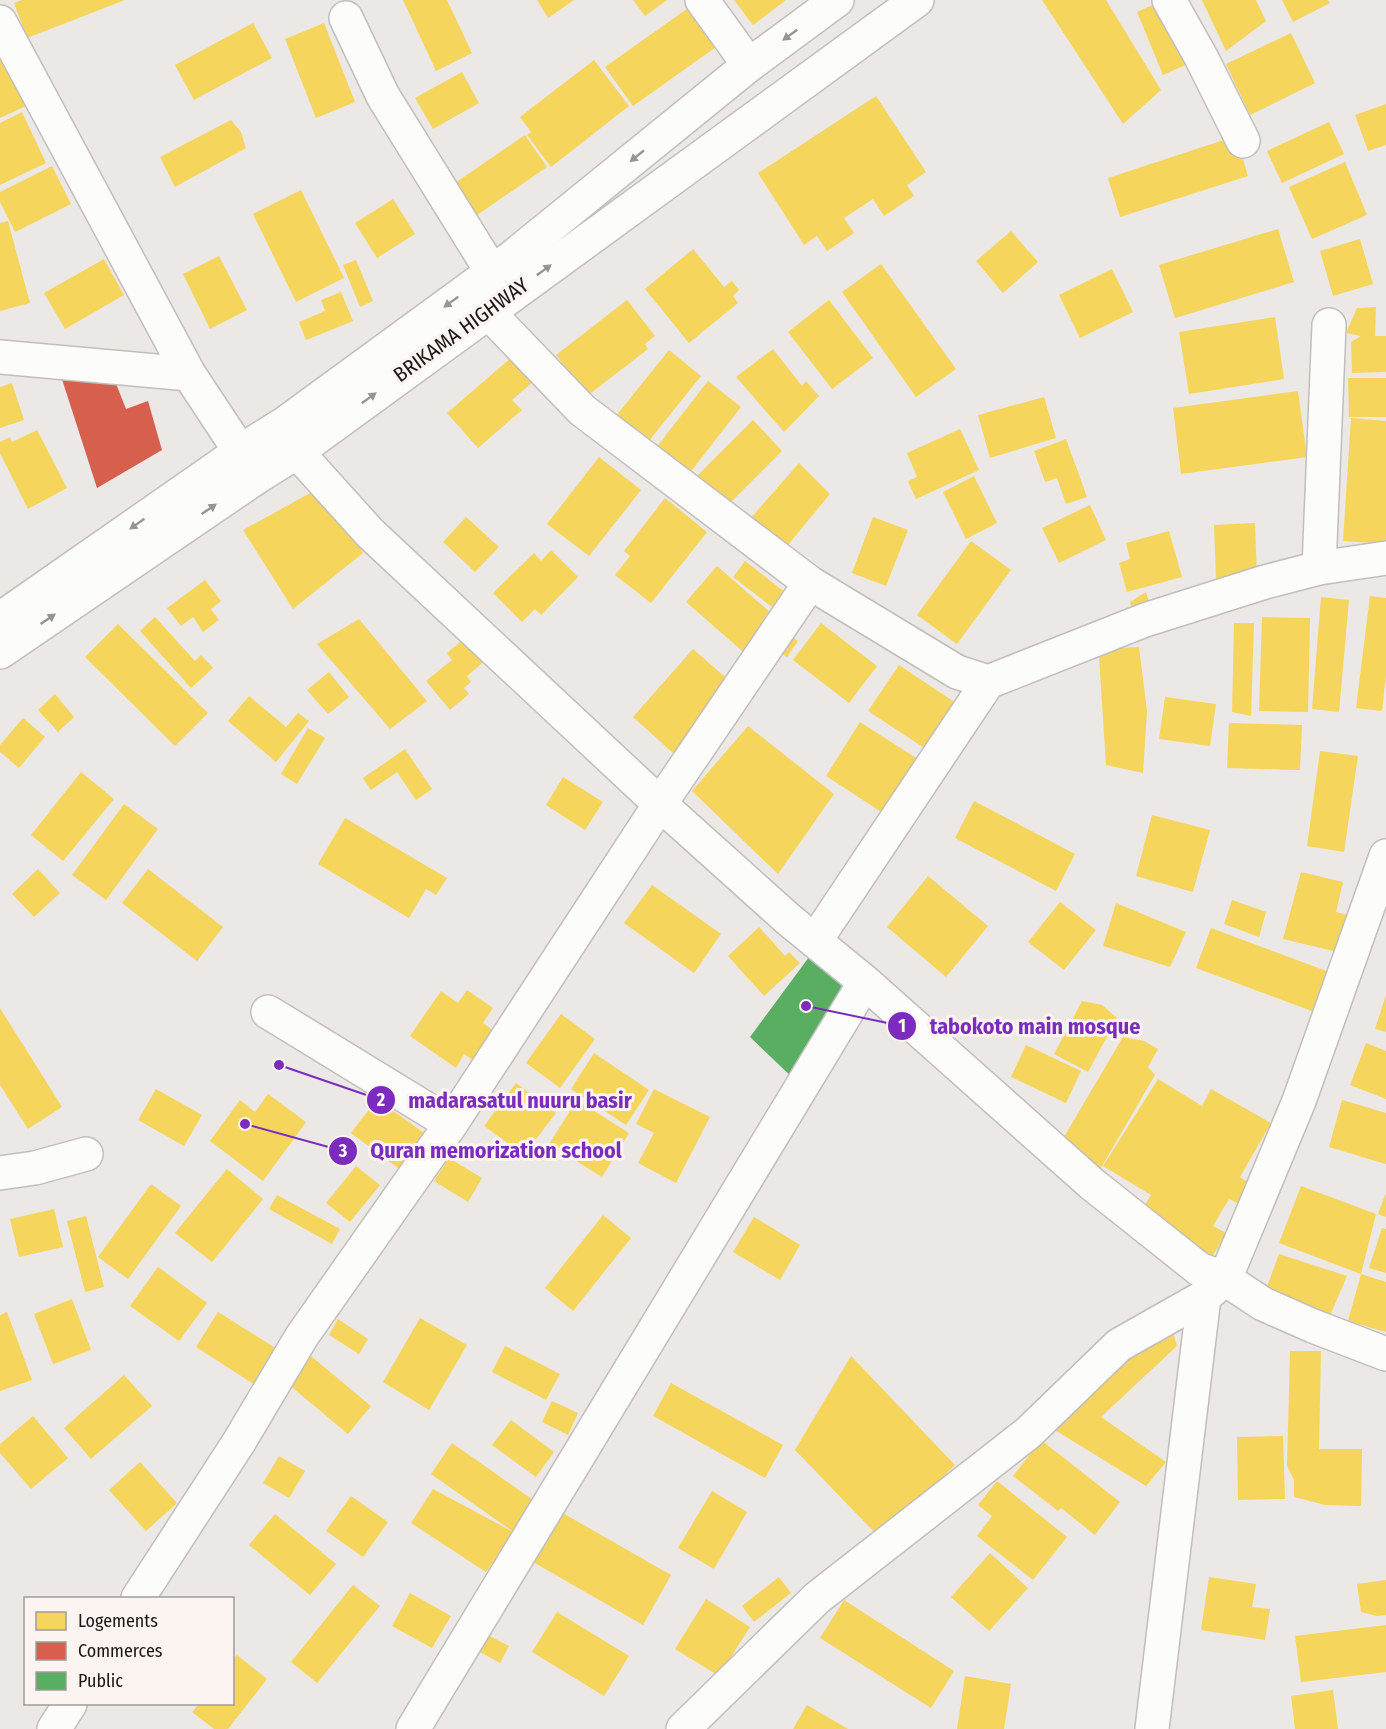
<svg xmlns="http://www.w3.org/2000/svg" width="1386" height="1729" font-family="'Fira Sans Condensed',sans-serif">
	<style>
		.homes { fill: #f6d55c }
		.shops { fill: #d6604d }
		.public { fill: #5aae61 }
		.lines { fill: none; stroke-linecap: round; stroke-linejoin: round }
		.minor-casing { stroke: #c1bebc; stroke-width: 36 }
		.highway-casing { stroke: #c1bebc; stroke-width: 36 }
		.minor { stroke: #fcfcfb; stroke-width: 33 }
		.highway { stroke: #fcfcfb; stroke-width: 33 }
		.oneway { fill: #969594 }
		.labels { text-anchor: middle; dominant-baseline: central; stroke-width: 6; stroke-linejoin: round; paint-order: stroke }
		.street-label { font-size: 21px; fill: #1a1716; stroke: #fbf4f0 }
		.leader { fill: none; stroke: #7b2cbf; stroke-width: 2 }
		.callout-dot { fill: #7b2cbf; stroke: #fbf4f0; stroke-width: 2 }
		.mark-label { font-size: 18px; text-anchor: middle; font-weight: bold; fill: #fff }
		.callout-label { font-size: 22px; text-anchor: middle; font-weight: bold; fill: #7b2cbf; stroke: #fbf4f0; stroke-width: 6; stroke-linejoin: round; paint-order: stroke }
	</style>
	<rect width="100%" height="100%" fill="#ebe8e5"/>
	<!-- homes -->
	<path class="homes" d="M22 0H125L27 38 14 3Z
		M403 0H447L472 53 436 71Z
		M537 0H574L548 18Z
		M633 0H667L645 16Z
		M734 0H786L753 25Z
		M1042 0H1106L1161 90 1123 124Z
		M1164 0 1190 63 1163 75 1137 12Z
		M1202 0H1256L1266 21 1226 51Z
		M1282 0H1328L1330 3 1293 22Z
		M698 1 726 40 633 106 605 67Z
		M253 23 272 58 194 100 175 65Z
		M324 23 355 102 316 118 285 39Z
		M1291 33 1315 83 1250 115 1226 64Z
		M0 45 28 105 0 118Z
		M594 60 629 106 551 167 527 135 531 132 520 117Z
		M462 72 479 103 433 129 415 98Z
		M876 96 926 172 907 185 914 196 884 216 873 199 844 218 854 233 827 251 817 236 804 245 758 173Z
		M1386 104V145L1368 151 1355 115Z
		M22 112 46 163 0 185V123Z
		M231 120 241 132 246 148 175 187 160 157Z
		M1329 122 1344 154 1282 183 1267 151Z
		M525 135 547 167 477 215 455 183Z
		M1236 136 1248 176 1120 217 1108 178Z
		M1345 162 1367 215 1312 239 1289 187Z
		M52 166 71 204 15 232 0 202V192Z
		M301 190 344 278 296 302 253 214Z
		M393 199 415 234 377 258 355 223Z
		M8 221 30 303 0 311V223Z
		M1278 229 1294 282 1175 318 1159 265Z
		M1011 231 1038 262 1003 293 976 261Z
		M1360 239 1373 284 1333 296 1320 251Z
		M693 249 724 287 732 281 739 290 733 296 738 303 689 343 645 289Z
		M219 256 247 310 210 329 183 274Z
		M104 259 124 295 65 329 44 293Z
		M356 260 373 301 360 307 343 265Z
		M881 264 956 369 916 397 842 292Z
		M1112 269 1133 312 1080 338 1059 295Z
		M341 292 353 321 306 340 299 322 325 311 321 300Z
		M627 300 655 336 645 344 648 349 587 396 556 355Z
		M829 300 873 358 832 389 788 332Z
		M1376 307 1375 336H1386V372L1352 373 1351 342 1361 336 1346 333 1357 308Z
		M1275 317 1284 379 1189 394 1179 332Z
		M773 349 802 386 806 381 819 396 784 432 736 377Z
		M669 350 701 376 648 442 616 416Z
		M512 357 534 381 512 400 522 410 478 448 447 413Z
		M1348 378H1386V417H1349Z
		M708 381 741 407 685 479 652 453Z
		M12 383 24 420 0 428V387Z
		M1298 391 1307 457 1181 474 1173 408Z
		M1044 397 1056 438 990 458 978 415Z
		M1351 418 1386 421V544L1343 541Z
		M753 420 782 451 726 507 696 477Z
		M960 429 979 470 916 499 908 481 917 477 907 453Z
		M37 430 67 488 28 509 0 453V442L10 437 12 442Z
		M1066 439 1087 497 1066 504 1057 478 1045 482 1034 451Z
		M599 457 641 490 589 556 547 524Z
		M799 463 830 494 783 551 750 519Z
		M974 476 997 523 966 539 943 492Z
		M321 487 363 553 293 609 243 530Z
		M665 498 707 532 651 603 615 575 630 556 624 551Z
		M1090 505 1106 540 1059 563 1042 528Z
		M466 517 499 547 475 572 443 542Z
		M873 517 908 530 886 586 852 573Z
		M1255 523 1257 577 1216 579 1214 525Z
		M1169 531 1182 577 1127 592 1119 563 1130 559 1126 543Z
		M971 541 1011 570 957 644 917 615Z
		M551 550 578 577 541 615 535 609 522 622 493 593 534 553 541 561Z
		M745 561 791 597 780 613 733 577Z
		M717 566 779 620 748 656 686 602Z
		M205 580 221 601 211 609 219 620 203 632 193 617 181 626 167 608Z
		M1146 592 1152 612 1134 618 1130 602Z
		M1370 596 1386 598V675L1382 711 1356 708Z
		M1321 597 1349 600 1339 712 1312 709Z
		M155 617 195 661 201 655 213 668 191 688 140 631Z
		M1262 617 1310 618 1308 712 1259 711Z
		M359 619 427 701 390 729 317 644Z
		M821 623 877 666 849 703 793 660Z
		M1234 623H1254L1251 716 1232 712Z
		M118 624 208 713 175 746 85 657Z
		M786 632 798 641 787 657 774 649Z
		M466 637 486 660 467 676 471 682 464 688 469 694 450 710 426 681 452 660 447 653Z
		M1139 647 1147 711 1143 773 1106 765 1099 656 1116 648Z
		M693 649 733 684 673 753 633 717Z
		M899 665 962 707 932 753 868 711Z
		M329 672 349 697 328 714 307 690Z
		M55 694 74 717 58 732 38 710Z
		M249 696 286 727 298 713 309 721 276 762 228 721Z
		M1165 697 1216 704 1210 746 1159 739Z
		M23 718 45 737 19 768 0 752V745Z
		M860 722 924 763 889 817 826 776Z
		M1229 723 1302 725 1300 770 1227 768Z
		M748 726 834 794 778 874 692 791Z
		M308 728 325 738 297 784 281 774Z
		M405 749 432 789 416 800 397 772 371 790 363 778Z
		M1320 751 1358 756 1344 852 1307 846Z
		M81 772 114 799 63 861 31 835Z
		M563 777 603 802 585 830 546 805Z
		M974 801 1075 854 1056 891 955 838Z
		M124 804 158 829 106 900 72 875Z
		M1152 815 1210 830 1193 892 1136 876Z
		M345 818 447 878 436 895 426 889 409 918 318 864Z
		M38 869 60 893 34 917 12 894Z
		M148 869 223 927 197 961 122 903Z
		M1301 872 1343 882 1336 912 1356 917 1346 954 1283 939Z
		M928 876 988 926 946 977 887 927Z
		M652 885 721 934 694 973 624 923Z
		M1232 900 1266 912 1259 937 1224 924Z
		M1060 902 1096 930 1064 970 1028 942Z
		M1116 903 1186 932 1170 967 1103 946Z
		M759 927 785 956 789 952 800 963 764 996 728 956Z
		M1211 928 1332 973 1317 1013 1196 968Z
		M467 990 493 1008 483 1023 494 1031 474 1061 464 1054 456 1068 410 1036 441 991 458 1003Z
		M1386 995V1032L1375 1029Z
		M1082 1001 1102 1005 1117 1018 1088 1072 1054 1054Z
		M0 1008 62 1107 28 1129 0 1085Z
		M561 1014 595 1039 560 1088 526 1063Z
		M1123 1037 1144 1041 1158 1049 1148 1067 1155 1075 1099 1171 1058 1147Z
		M1366 1043 1386 1051V1099L1350 1085Z
		M1026 1045 1081 1071 1066 1103 1011 1077Z
		M594 1053 649 1090 626 1125 571 1089Z
		M1158 1079 1202 1106 1211 1089 1271 1123 1240 1177 1251 1184 1239 1204 1229 1199 1213 1226 1226 1233 1211 1259 1138 1217 1151 1195 1103 1166Z
		M516 1083 556 1113 524 1155 484 1126Z
		M156 1089 202 1115 184 1146 138 1120Z
		M654 1089 710 1117 676 1183 638 1163 654 1133 636 1124Z
		M268 1094 306 1122 263 1181 210 1141 240 1100 255 1112Z
		M377 1099 428 1136 402 1171 351 1133Z
		M577 1100 629 1133 602 1177 549 1144Z
		M1342 1100 1386 1113V1164L1329 1147Z
		M449 1158 482 1178 468 1202 434 1181Z
		M356 1166 380 1185 350 1222 326 1203Z
		M227 1169 263 1199 212 1262 175 1233Z
		M151 1184 181 1206 128 1279 98 1257Z
		M1301 1186 1376 1214 1361 1274 1279 1243Z
		M1386 1193V1217L1378 1214Z
		M277 1195 340 1229 332 1244 269 1209Z
		M54 1209 63 1247 19 1257 10 1219Z
		M603 1215 631 1238 573 1311 545 1288Z
		M86 1216 104 1287 85 1292 67 1221Z
		M754 1217 800 1245 780 1280 733 1252Z
		M1382 1228 1386 1229V1273L1369 1268Z
		M1279 1254 1347 1276 1328 1320 1263 1298Z
		M158 1267 207 1303 179 1341 130 1306Z
		M1361 1274 1386 1282V1332L1348 1321Z
		M72 1299 91 1350 53 1364 34 1314Z
		M7 1312 32 1380 0 1391V1315Z
		M218 1312 277 1349 255 1385 196 1347Z
		M420 1318 467 1345 429 1410 383 1382Z
		M338 1319 368 1339 359 1354 329 1335Z
		M1170 1322 1177 1346 1101 1417 1166 1462 1146 1486 1050 1427Z
		M505 1346 560 1374 546 1400 492 1372Z
		M1290 1351H1321L1319 1449H1362L1361 1506 1325 1505 1294 1497V1480L1287 1466Z
		M311 1356 371 1406 348 1434 288 1384Z
		M851 1356 955 1465 880 1538 795 1450Z
		M124 1375 152 1406 91 1459 64 1428Z
		M671 1383 783 1445 765 1478 653 1416Z
		M552 1401 578 1413 568 1435 542 1422Z
		M33 1416 68 1458 31 1489 0 1453V1444Z
		M511 1420 554 1452 536 1477 492 1445Z
		M1283 1436 1285 1499 1238 1500 1237 1437Z
		M1041 1440 1120 1502 1095 1535 1061 1508 1058 1511 1013 1476Z
		M452 1443 536 1502 515 1533 431 1474Z
		M279 1456 305 1471 289 1498 263 1483Z
		M140 1462 177 1503 146 1531 109 1490Z
		M997 1481 1067 1537 1033 1580 977 1536 992 1516 978 1505Z
		M433 1489 515 1533 486 1572 411 1523Z
		M712 1491 747 1512 714 1569 678 1548Z
		M351 1496 388 1522 363 1557 326 1531Z
		M561 1512 671 1575 643 1625 533 1562Z
		M275 1514 336 1564 310 1595 249 1545Z
		M990 1553 1028 1588 989 1631 951 1597Z
		M779 1577 791 1593 754 1622 742 1606Z
		M1209 1577 1256 1584 1252 1607 1270 1609 1265 1640 1201 1630Z
		M1386 1580V1615L1377 1616 1361 1612 1357 1584Z
		M353 1585 380 1606 317 1683 291 1662Z
		M410 1593 451 1616 432 1648 392 1626Z
		M706 1599 750 1627 719 1676 675 1649Z
		M844 1600 954 1671 931 1708 820 1638Z
		M557 1612 629 1656 604 1696 532 1652Z
		M1386 1625V1672L1301 1682 1295 1636Z
		M482 1632 509 1646 500 1663 473 1648Z
		M237 1655 267 1679 228 1729H214L192 1712 199 1704H232V1660Z
		M965 1676 1011 1684 1004 1729H957Z
		M1333 1690 1338 1729H1295L1291 1696Z
		M807 1705 848 1729H793Z"/>
	<!-- shops -->
	<path class="shops" d="M60 373 113 376 126 409 148 401 162 450 97 488Z"/>
	<!-- public -->
	<path class="public" d="M815 949 856 987 798 1083 750 1037Z"/>
	<g class="lines">
		<defs>
			<path id="minor" d="M702 0 749 65
				M1169 0 1201 57 1243 141
				M346 18 383 96 492 272
				M0 22 189 374 255 474
				M487 311 582 410 810 583 957 672 988 682
				M0 357 189 374
				M284 426 297 452 370 533 660 804 788 919 865 982 1092 1184 1199 1269 1225 1279 1263 1304 1313 1326 1386 1354
				M1319 568 1329 325
				M815 941 988 682 1145 620 1265 582 1319 568 1386 558
				M268 1012 451 1124
				M0 1173 35 1168 86 1154
				M138 1598 239 1442 302 1336 451 1124 660 804 810 583
				M54 1729 70 1704
				M413 1729 865 982
				M683 1729 817 1598 1028 1433 1119 1345 1204 1297
				M1152 1729 1204 1297 1225 1279 1299 1101 1386 856"/>
			<path id="highway" d="M0 619 241 451 284 424 510 259 749 65 837 0
				M0 652 257 477 297 452 917 0"/>
		</defs>
		<!-- minor casing -->
		<use href="#minor" class="minor-casing"/>
		<!-- highway casing -->
		<use href="#highway" class="highway-casing"/>
		<!-- minor -->
		<use href="#minor" class="minor"/>
		<!-- highway -->
		<use href="#highway" class="highway"/>
	</g>
	<!-- one-way arrows -->
	<defs><path id="oneway-solid" d="M-6-.8H1V-3.2L6.5 0L1 3.2V.8H-6Z" transform="scale(1.5)"/></defs>
	<g class="oneway">
		<use href="#oneway-solid" transform="translate(790 35) rotate(144)"/>
		<use href="#oneway-solid" transform="translate(637 156) rotate(141)"/>
		<use href="#oneway-solid" transform="translate(544 270) rotate(-36)"/>
		<use href="#oneway-solid" transform="translate(451 302) rotate(144)"/>
		<use href="#oneway-solid" transform="translate(369 398) rotate(-36)"/>
		<use href="#oneway-solid" transform="translate(209 509) rotate(-34)"/>
		<use href="#oneway-solid" transform="translate(137 524) rotate(145)"/>
		<use href="#oneway-solid" transform="translate(48 619) rotate(-34)"/>
	</g>
	<g class="labels">
		<!-- street labels -->
		<g class="street-label">
			<text transform="translate(461 330) rotate(-36)">BRIKAMA HIGHWAY</text>
		</g>
	</g>
	<!-- callouts -->
	<path class="leader" d="M806 1006L902 1026M279 1065L381 1100M245 1124L343 1151"/>
	<g class="callout-dot">
		<circle cx="806" cy="1006" r="6"/>
		<circle cx="279" cy="1065" r="6"/>
		<circle cx="245" cy="1124" r="6"/>
		<circle cx="902" cy="1026" r="15"/>
		<circle cx="381" cy="1100" r="15"/>
		<circle cx="343" cy="1151" r="15"/>
	</g>
	<g class="mark-label">
		<text x="902" y="1032">1</text>
		<text x="381" y="1106">2</text>
		<text x="343" y="1157">3</text>
	</g>
	<g class="callout-label">
		<text x="1035" y="1034">tabokoto main mosque</text>
		<text x="520" y="1108">madarasatul nuuru basir</text>
		<text x="496" y="1158">Quran memorization school</text>
	</g>
	<!-- legend -->
	<rect x="24" y="1597" width="210" height="108" fill="#fbf4f0" stroke="#a19c99" stroke-width="1.5"/>
	<rect x="36" y="1612" width="30" height="18" fill="#f6d55c" stroke="#a19c99" stroke-width="1.5"/>
	<text x="78" y="1627" font-size="18" fill="#1a1716">Logements</text>
	<rect x="36" y="1642" width="30" height="18" fill="#d6604d" stroke="#a19c99" stroke-width="1.5"/>
	<text x="78" y="1657" font-size="18" fill="#1a1716">Commerces</text>
	<rect x="36" y="1672" width="30" height="18" fill="#5aae61" stroke="#a19c99" stroke-width="1.5"/>
	<text x="78" y="1687" font-size="18" fill="#1a1716">Public</text>
</svg>
